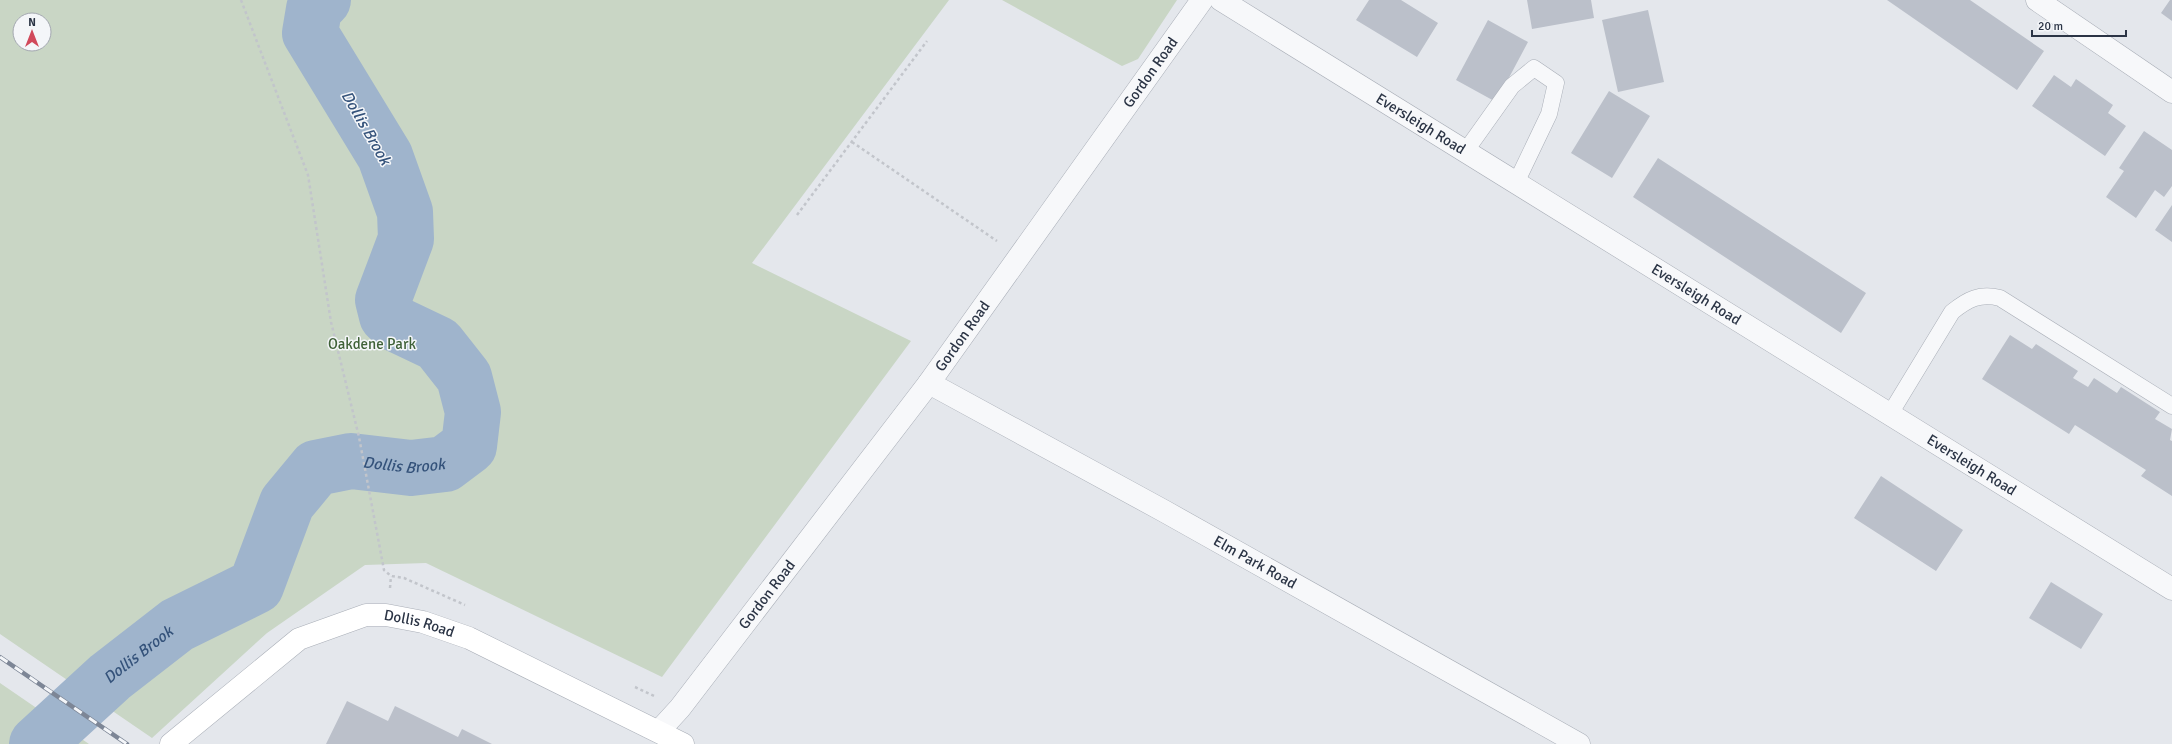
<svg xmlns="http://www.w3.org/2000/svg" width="2172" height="744" font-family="Signika,sans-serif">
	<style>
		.green { fill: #c9d6c5; fill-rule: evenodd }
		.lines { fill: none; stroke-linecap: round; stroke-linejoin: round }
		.river { stroke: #9fb4cc; stroke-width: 56 }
		.building { fill: #bbc0ca }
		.service-casing { stroke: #a9aeb7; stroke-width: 17 }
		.minor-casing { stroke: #a9aeb7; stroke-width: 23 }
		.secondary-casing { stroke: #a9aeb7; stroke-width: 23 }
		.path { stroke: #c2c5cb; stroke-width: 2.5; stroke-dasharray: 3 3; stroke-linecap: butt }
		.service { stroke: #f7f8fa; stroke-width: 16 }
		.minor { stroke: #f7f8fa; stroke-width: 22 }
		.secondary { stroke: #fff; stroke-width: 22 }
		.rail-casing { stroke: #7d8696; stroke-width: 4.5 }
		.rail { stroke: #f4f6f9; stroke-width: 3; stroke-dasharray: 9; stroke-linecap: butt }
		.labels { text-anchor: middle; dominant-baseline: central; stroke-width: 3; stroke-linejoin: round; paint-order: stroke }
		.street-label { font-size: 15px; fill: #2b3445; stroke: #f4f6f9 }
		.park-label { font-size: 15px; fill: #3f6138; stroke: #f4f6f9 }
		.water-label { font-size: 16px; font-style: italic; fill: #34527a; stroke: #f4f6f9 }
	</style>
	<rect width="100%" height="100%" fill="#e4e7ec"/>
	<!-- green -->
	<path class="green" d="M0 0H949L752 263 911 341 662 677 426 563 365 565 267 633 152 738 0 634ZM20 20H44V44H20Z
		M1002 0H1177L1138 59 1122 66Z
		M0 683 89 744H0Z"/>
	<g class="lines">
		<!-- river -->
		<path class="river" id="s1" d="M37 744 110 677 177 625 256 586 287 503 316 468 351 461 411 468 445 464 469 446 473 412 464 377 438 344 396 324 387 316 383 300 406 239 405 212 385 156 310 33 314 9 323 0"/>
	</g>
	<!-- building -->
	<path class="building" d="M1369 0H1401L1438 23 1417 57 1356 20Z
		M1527 0H1591L1594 18 1532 29Z
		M1887 0H1970L2044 51 2017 90Z
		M2170 0H2172V21L2161 13Z
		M1648 10 1664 82 1618 92 1602 20Z
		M1488 20 1528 42 1496 102 1456 80Z
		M2054 75 2071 87 2076 79 2113 105 2108 113 2126 126 2105 156 2032 106Z
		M1609 91 1650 116 1612 178 1571 153Z
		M2144 131 2172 150V186L2164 197 2155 190 2136 218 2106 197 2124 171 2119 168Z
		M1658 158 1866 293 1841 333 1633 197Z
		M2172 205V242L2155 230Z
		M2010 335 2032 349 2036 344 2078 371 2073 378 2088 387 2094 378 2117 393 2121 387 2160 412 2155 419 2172 429 2170 440 2172 441V496L2141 476 2146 470 2075 425 2069 434 1982 379Z
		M1881 476 1963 530 1936 571 1854 518Z
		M2051 582 2103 614 2081 649 2029 618Z
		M347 701 388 721 395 706 458 737 462 729 492 744H326Z"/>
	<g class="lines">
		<defs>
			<path id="service" d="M1465 152 1512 86 1534 68 1556 83 1549 114 1516 183
				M1890 414 1952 312C1968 299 1980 293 2000 298L2172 406"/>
			<g id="minor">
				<path id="s2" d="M1221 0 2172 589"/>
				<path d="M2037 0 2172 92"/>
				<path id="s3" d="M929 383 1164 511 1579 744"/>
				<path id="s4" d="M659 731 680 708 929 383 1202 0"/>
			</g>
			<g id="secondary">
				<path id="s5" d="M171 744 299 639 366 615H386L423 622 469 638 683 744"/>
			</g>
		</defs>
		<!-- service casing -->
		<use href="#service" class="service-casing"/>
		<!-- minor casing -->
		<use href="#minor" class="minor-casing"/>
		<!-- secondary casing -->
		<use href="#secondary" class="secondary-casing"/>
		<!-- path -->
		<path class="path" d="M241 0 308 175 331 322 359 437 384 570 391 576 404 578 465 605
			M852 142 997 241
			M797 215 927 41
			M390 588 391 576
			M635 687 654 696"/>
		<!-- service -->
		<use href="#service" class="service"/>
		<!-- minor -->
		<use href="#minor" class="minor"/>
		<!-- secondary -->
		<use href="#secondary" class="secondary"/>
		<defs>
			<path id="rail" d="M0 657 127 744"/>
		</defs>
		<!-- rail casing -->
		<use href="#rail" class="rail-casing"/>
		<!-- rail -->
		<use href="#rail" class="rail"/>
	</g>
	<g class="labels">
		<!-- street labels -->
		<g class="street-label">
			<text stroke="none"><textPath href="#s4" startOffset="822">Gordon Road</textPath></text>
			<text stroke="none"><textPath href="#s2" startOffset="235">Eversleigh Road</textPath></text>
			<text stroke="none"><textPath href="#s2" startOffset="559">Eversleigh Road</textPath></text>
			<text stroke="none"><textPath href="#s4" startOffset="498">Gordon Road</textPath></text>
			<text stroke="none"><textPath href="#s2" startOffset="883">Eversleigh Road</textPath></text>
			<text stroke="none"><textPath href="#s3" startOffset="372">Elm Park Road</textPath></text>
			<text stroke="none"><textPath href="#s4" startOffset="174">Gordon Road</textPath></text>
			<text stroke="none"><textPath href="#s5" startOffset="291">Dollis Road</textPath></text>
		</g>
		<!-- park labels -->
		<g class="park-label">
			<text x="372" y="344">Oakdene Park</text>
		</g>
		<!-- water labels -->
		<g class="water-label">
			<text transform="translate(366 128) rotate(60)">Dollis Brook</text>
			<text stroke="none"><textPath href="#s1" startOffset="495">Dollis Brook</textPath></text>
			<text stroke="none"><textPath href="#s1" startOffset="135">Dollis Brook</textPath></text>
		</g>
	</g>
	<!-- north arrow -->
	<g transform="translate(32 32)"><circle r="19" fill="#f4f6f9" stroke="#a4a8b1"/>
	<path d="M0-3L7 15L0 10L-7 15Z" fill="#d1495b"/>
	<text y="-6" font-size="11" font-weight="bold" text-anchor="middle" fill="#2b3445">N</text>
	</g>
	<!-- scale -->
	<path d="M2032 30v6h94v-6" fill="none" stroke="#2b3445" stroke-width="2"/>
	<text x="2038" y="30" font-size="12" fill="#2b3445" stroke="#f4f6f9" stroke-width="3" paint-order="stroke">20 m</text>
</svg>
